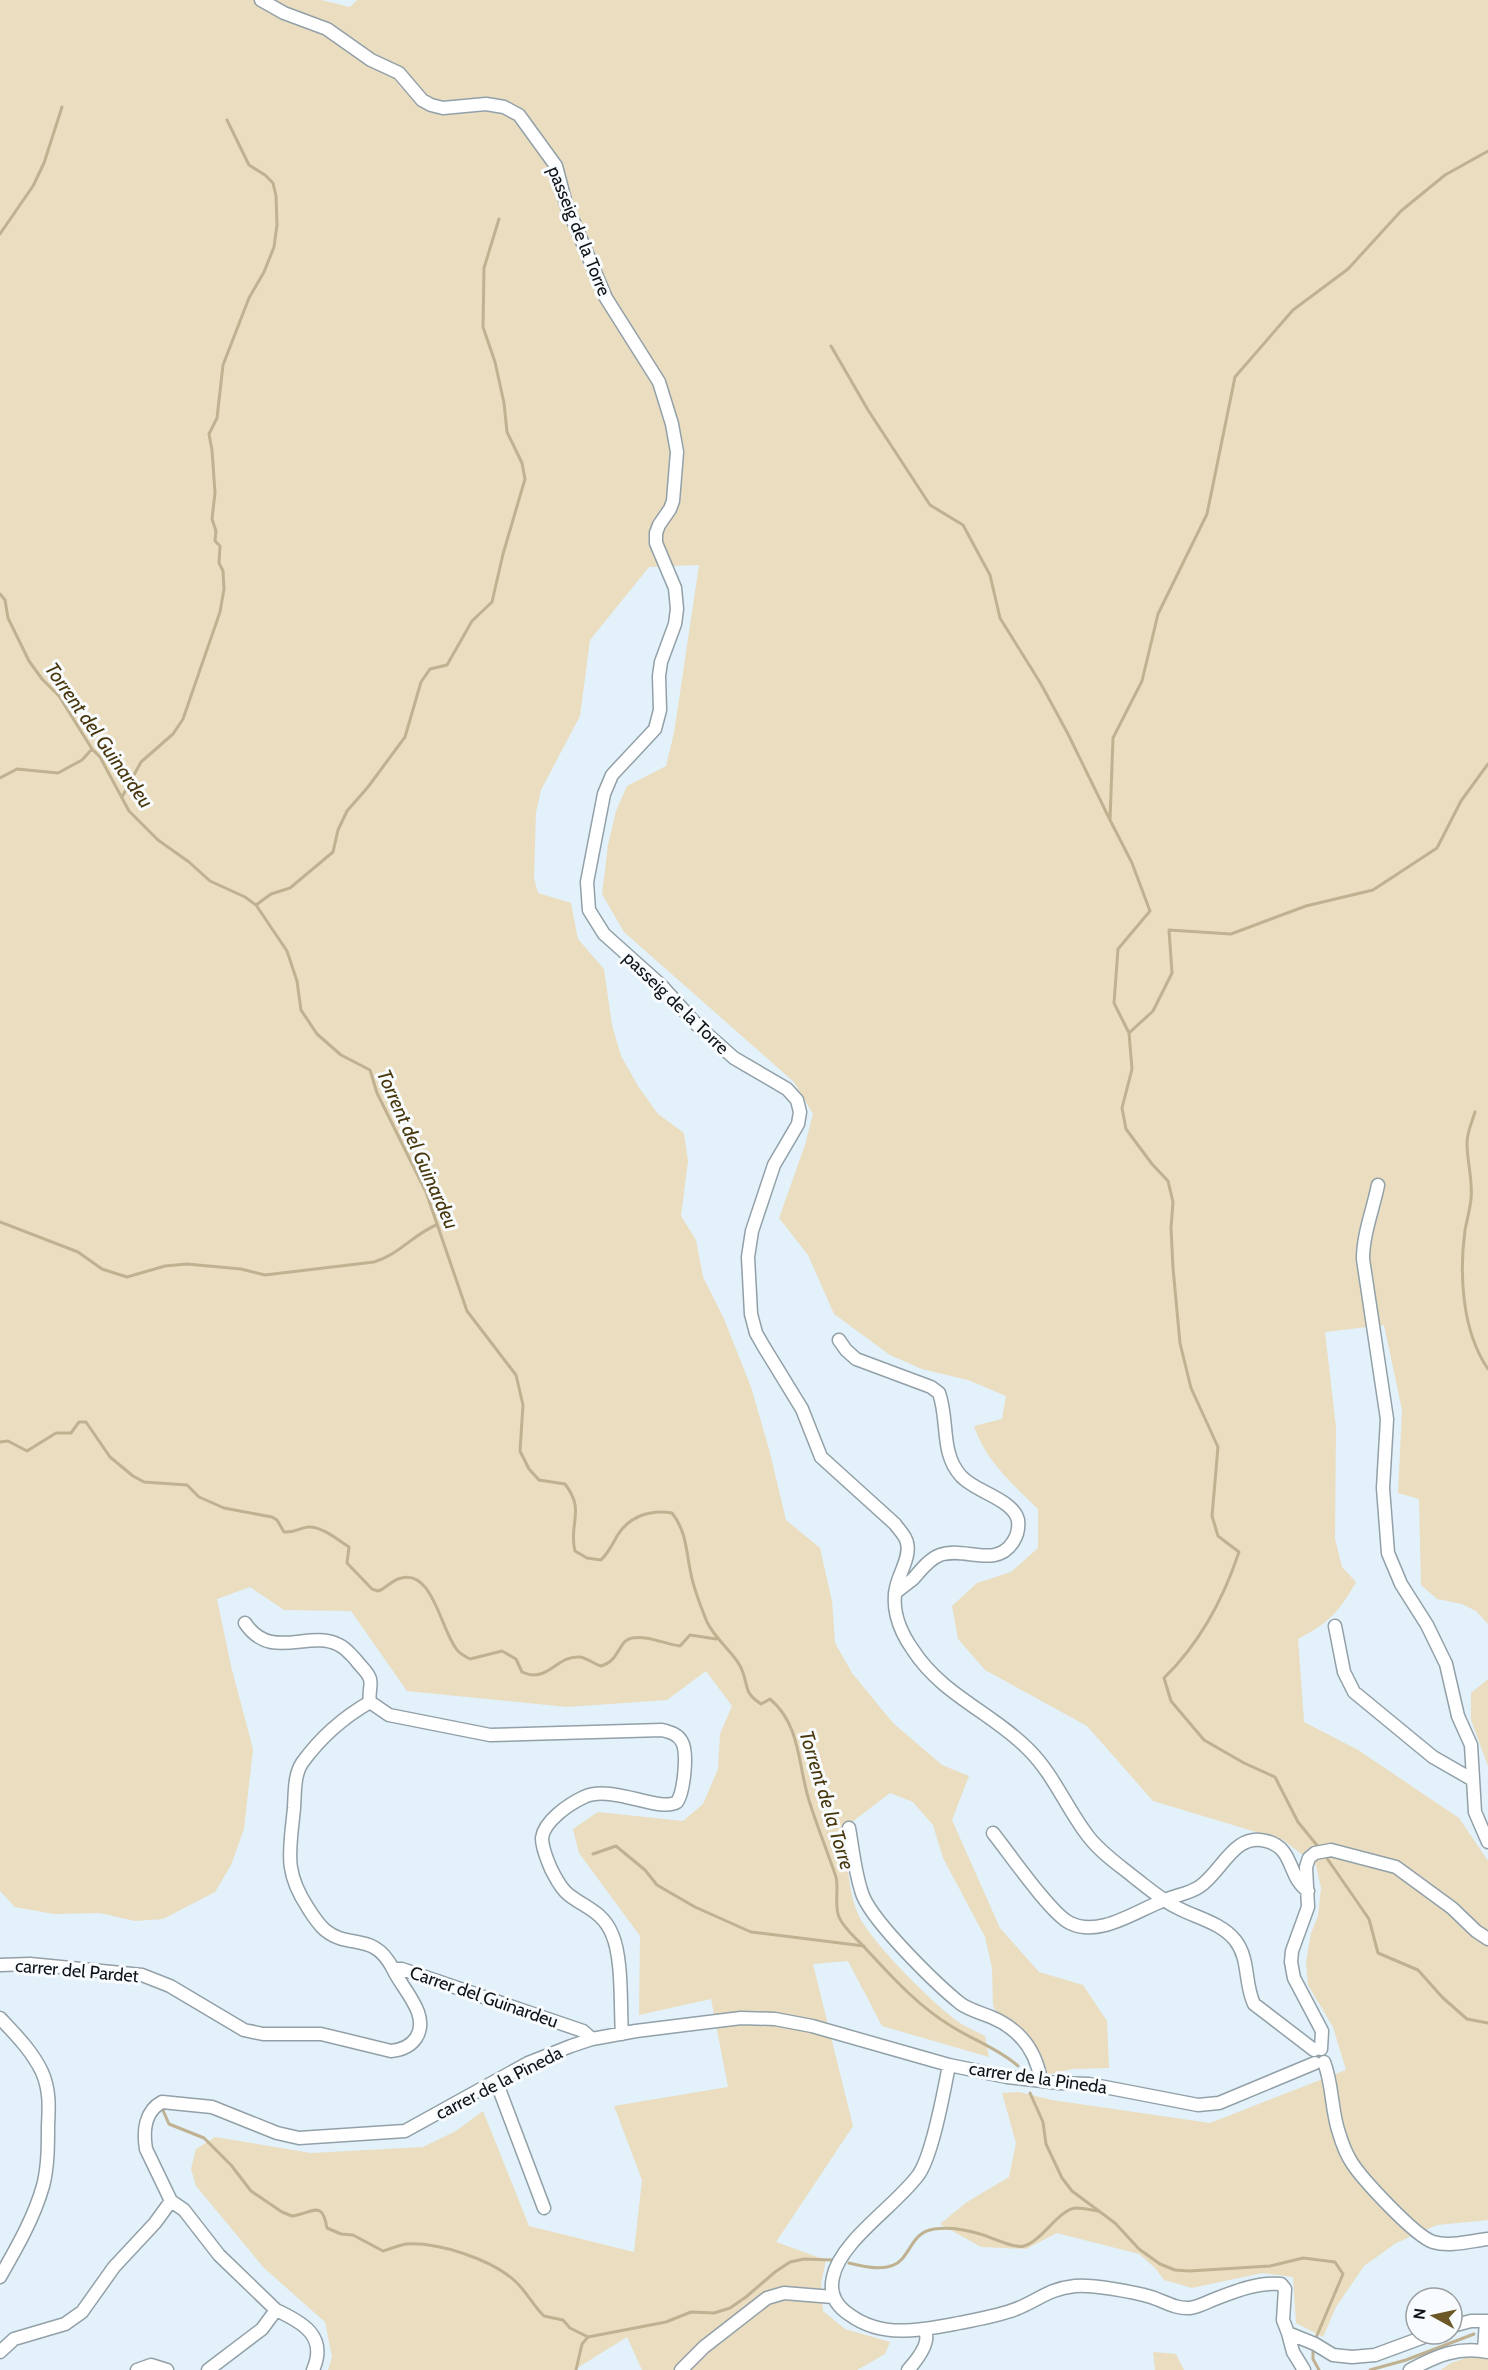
<svg xmlns="http://www.w3.org/2000/svg" width="1488" height="2370" font-family="Cabin,sans-serif">
	<style>
		.green { fill: #eaddc0 }
		.lines { fill: none; stroke-linecap: round; stroke-linejoin: round }
		.stream { stroke: #c0b191; stroke-width: 3 }
		.street-casing { stroke: #92a0a8; stroke-width: 15 }
		.street { stroke: #fff; stroke-width: 12 }
		.labels { text-anchor: middle; dominant-baseline: central; stroke-width: 6; stroke-linejoin: round; paint-order: stroke }
		.street-label { font-size: 18px; fill: #0f1417; stroke: #f9fcfe }
		.water-label { font-size: 20px; font-style: italic; fill: #48370d; stroke: #f9fcfe }
	</style>
	<rect width="100%" height="100%" fill="#e2f1fa"/>
	<!-- green -->
	<path class="green" d="M0 0H321L350 7 357 0H1488V1624L1476 1611 1462 1604 1437 1599 1421 1585 1419 1499 1398 1493 1402 1410 1384 1325 1325 1332 1336 1427 1335 1539 1342 1567 1356 1582C1339 1612 1329 1623 1298 1639L1304 1722 1358 1750 1459 1818 1488 1861V2220L1437 2225 1396 2243 1364 2266 1336 2307 1323 2337 1296 2323 1293 2277 1262 2273 1192 2288 1164 2280 1155 2268 1139 2254 1057 2233 1026 2249 981 2247 940 2224 967 2202 1009 2177 1016 2143 1002 2093 1019 2092 1052 2100 1210 2123 1346 2070 1333 2027 1308 1985 1306 1962 1311 1933 1318 1916 1321 1888 1316 1865 1283 1840 1153 1801 1087 1726 985 1670 958 1639 952 1606 977 1583 1011 1572 1038 1548V1509C1012 1483 986 1462 974 1426L1002 1419 1006 1396 968 1380 922 1369 890 1355 834 1314 808 1255 779 1218 805 1145 813 1114 794 1082 624 932 602 894 608 845 616 811 627 786 666 766 674 733 699 565 649 567 590 640 580 716 541 790 536 812 534 878 538 893 571 903 578 939 604 969 612 1025 621 1056 638 1086 658 1114 684 1133 688 1161 681 1216 696 1240 703 1277 724 1319 751 1387 769 1449 786 1520 820 1548 832 1601 835 1643 852 1673 893 1723 942 1765 969 1776 952 1820 1000 1928 1039 1972 1083 1985 1107 2021 1109 2068 1072 2069 1046 2075 1042 2059 1021 2029 1001 2021 993 2006 992 1968 985 1937 943 1858 933 1825 913 1802 890 1793 848 1825C847 1854 846 1889 859 1916 870 1941 936 2007 960 2023 968 2028 977 2032 985 2036L989 2057 882 2026 848 1961 813 1964 853 2126 776 2242 826 2260 821 2283 823 2311 845 2329 890 2342 885 2354 857 2370H642L627 2337 574 2370H328L332 2357 325 2322 264 2268 196 2186 191 2169 196 2149 215 2137 311 2153 423 2147 456 2131 483 2111 529 2226 634 2252 642 2180 614 2106 728 2087 711 1999 639 2015 640 1936 579 1853 573 1829 598 1812 683 1821 703 1804 718 1769 720 1734 732 1706 706 1671 667 1700 567 1707 407 1691 351 1611 284 1610 250 1587 217 1599 231 1666 253 1749 244 1829 231 1865 215 1892 163 1919 135 1921 100 1913 54 1914 15 1907 0 1891Z
		M1488 1679V1766L1471 1720V1693Z
		M1153 2352 1176 2354 1184 2370H1155Z
		M1472 2356 1488 2358V2370H1441L1451 2363Z"/>
	<g class="lines">
		<!-- stream -->
		<path class="stream" d="M0 234 33 186 44 163 62 107
			M831 346 868 410 930 505 963 525 990 575 1000 618 1041 684 1068 734 1110 820
			M0 594 5 600 8 618 29 661 42 679 59 696 92 749 100 757 129 811 158 840 189 862 210 881 245 897 256 905 287 951 297 981 301 1010 317 1034 341 1055 370 1070 377 1093 426 1192 467 1311 516 1375 523 1405 520 1451 529 1469 539 1480 565 1484C586 1511 568 1524 575 1551L587 1558 601 1560C609 1552 612 1545 617 1536 629 1516 651 1509 672 1513 687 1532 686 1552 691 1574 694 1590 701 1607 707 1622 716 1641 737 1655 742 1670 749 1687 743 1692 761 1704L770 1699C800 1724 798 1763 808 1797 816 1824 827 1850 836 1877 839 1890 834 1905 839 1917 844 1929 857 1939 866 1949 892 1977 918 2006 951 2026 973 2040 999 2049 1018 2066
			M0 778 17 769 58 773 82 760 92 749
			M122 797 141 762 173 734 183 719 220 612 224 589 223 571 219 563 220 546 215 541 216 531 212 519 215 493 212 450 209 434 217 418 223 365 249 298 264 272 274 247 277 225 276 196 273 183 265 175 249 165 227 120
			M256 905 271 894 290 888 333 852 338 830 347 811 368 787 405 737 421 682 430 669 447 665 472 621 492 602 503 554 525 479 522 463 507 432 504 403 495 362 483 327 484 268 499 219
			M1129 1033 1153 1011 1172 973 1169 930 1231 934 1306 906 1373 890 1437 848 1461 801 1488 764
			M1475 1112C1472 1122 1467 1132 1467 1143 1467 1162 1473 1180 1471 1199 1470 1209 1467 1220 1465 1230 1459 1275 1462 1331 1488 1369
			M0 1222 78 1252 102 1269 127 1277 165 1266 187 1264 241 1269 265 1275 374 1262C398 1255 413 1235 436 1225
			M0 1442 8 1441 27 1451 56 1433H71L79 1422H86L110 1457 133 1476 144 1482 187 1485 199 1497 224 1508 272 1517 277 1520 284 1532C294 1533 299 1528 308 1527 322 1526 338 1540 349 1547L347 1563 372 1589 378 1591C385 1589 390 1582 398 1579 433 1565 441 1633 458 1651 461 1654 466 1657 470 1659L502 1651 516 1659 522 1672C548 1684 556 1655 580 1657 587 1658 594 1664 601 1666 621 1660 618 1640 632 1638 648 1635 664 1644 680 1646L690 1635 716 1639
			M1320 1849 1298 1822 1275 1777 1244 1763 1204 1740 1171 1701 1164 1678C1200 1643 1223 1600 1239 1552L1218 1536 1212 1516 1218 1447 1191 1388 1180 1343 1173 1268 1171 1228 1173 1202 1168 1181 1152 1164 1126 1129 1122 1108 1132 1069 1129 1033 1114 1003 1118 949 1150 911 1132 863 1110 820 1113 738 1142 681 1158 614 1207 514 1235 377 1293 310 1348 269 1401 211 1445 175 1488 151
			M593 1854 616 1846 645 1870 657 1885 669 1892 695 1907 751 1932 864 1946
			M1324 1854 1369 1919 1378 1953 1418 1970 1443 1998 1467 2019 1488 2023
			M1030 2093 1043 2122 1046 2144 1062 2178 1072 2191 1115 2223 1139 2249 1160 2264 1175 2270 1189 2271 1270 2266 1303 2258 1335 2262 1343 2274 1315 2340
			M162 2108 169 2124 204 2138 231 2165 251 2191 282 2212 292 2216C313 2213 322 2199 327 2228L341 2234 353 2235 383 2251C391 2249 399 2245 406 2244 438 2242 491 2259 515 2281 527 2292 534 2307 544 2316L563 2320 570 2328 588 2337
			M849 2263C865 2267 890 2273 902 2259 913 2246 915 2232 934 2229 949 2227 967 2230 980 2234 991 2237 1015 2249 1024 2246 1042 2241 1059 2209 1076 2208 1083 2208 1091 2210 1098 2211
			M1313 2347V2359L1319 2370
			M576 2370 582 2344 588 2337 666 2322 691 2312 714 2313 730 2308 746 2297 775 2272 790 2262 804 2259 832 2260
			M1370 2370 1406 2360 1474 2334"/>
		<defs>
			<path id="street" d="M261 0 284 13 327 29 371 60 399 73 422 100 431 105 443 108 486 104 504 107 519 115 556 166 566 204 606 298 659 382 672 424 677 452 673 501 670 509 659 525 656 533V543L675 588 677 609 675 624 661 662 659 676 660 710 655 729 612 775 604 794 587 882 589 910 604 934 661 985 697 1025 734 1058 787 1089 797 1100 800 1112 798 1124 774 1165 752 1231 748 1257 751 1314 756 1333 764 1347 802 1409 821 1457 895 1524C899 1530 906 1536 907 1543 910 1554 903 1567 899 1578 889 1603 898 1629 913 1650 942 1695 993 1713 1029 1750 1054 1775 1067 1809 1088 1836 1101 1853 1119 1865 1135 1878 1148 1888 1162 1900 1176 1907 1196 1918 1220 1922 1235 1940 1250 1959 1244 1983 1254 2004L1314 2050
				M1378 1185C1373 1210 1363 1234 1363 1259L1387 1419 1383 1488 1388 1553 1401 1584 1427 1625 1446 1664 1458 1716 1471 1745 1475 1812 1488 1842
				M839 1340 846 1350 856 1359 931 1387 939 1393C949 1421 940 1453 961 1476 975 1492 1013 1499 1018 1520 1019 1528 1017 1536 1013 1542 996 1569 964 1546 940 1555 929 1559 921 1570 913 1579 907 1584 901 1588 895 1593
				M245 1623C271 1662 309 1629 339 1645 346 1648 351 1655 356 1660 360 1666 368 1672 370 1679 372 1686 368 1694 370 1702
				M1335 1626 1344 1672 1354 1692 1433 1757 1473 1780
				M370 1702 389 1715 490 1735 662 1730C670 1732 678 1734 682 1742 688 1753 684 1792 677 1802 660 1813 612 1784 584 1797 569 1804 544 1821 542 1838 542 1849 547 1859 551 1869 556 1878 560 1888 569 1895 586 1908 603 1912 612 1934 623 1959 620 2007 622 2034
				M370 1702C344 1717 320 1738 302 1763 294 1775 295 1793 294 1808 290 1851 283 1870 308 1908 313 1916 318 1924 325 1930 349 1950 374 1931 393 1969H402L583 2031 592 2039
				M849 1828C853 1850 855 1875 863 1896 875 1924 936 1984 961 2004 970 2010 981 2013 991 2017 1020 2029 1036 2050 1041 2081
				M993 1833C1009 1853 1051 1914 1070 1923 1100 1938 1137 1910 1165 1900 1176 1895 1188 1894 1199 1887 1222 1872 1234 1832 1266 1841 1295 1848 1287 1877 1308 1891
				M0 1965 30 1964 142 1975 170 1986 244 2030 263 2034H321L391 2051C401 2050 410 2047 416 2038 431 2015 402 1989 393 1969
				M0 2018C16 2035 32 2051 42 2072 50 2090 49 2107 48 2126 48 2146 48 2167 43 2186 34 2218 16 2249 0 2277
				M1321 2049 1322 2031 1294 1978 1291 1962 1292 1951 1308 1907 1306 1867 1309 1858 1315 1853 1331 1850 1396 1867 1452 1908 1476 1931 1488 1939
				M1324 2062C1333 2085 1331 2110 1339 2133 1342 2143 1346 2154 1352 2163 1363 2180 1415 2236 1433 2242 1450 2247 1471 2241 1488 2239
				M949 2065C944 2091 933 2153 919 2174 897 2205 840 2241 833 2277 829 2294 836 2306 850 2315 883 2339 922 2330 959 2323 978 2319 998 2316 1016 2309 1039 2300 1048 2289 1075 2286 1091 2284 1134 2292 1151 2297 1164 2301 1175 2309 1190 2308 1198 2307 1207 2302 1215 2299 1236 2291 1258 2282 1281 2284L1285 2289 1283 2320 1288 2333 1315 2344 1333 2355 1352 2357 1375 2355 1432 2334
				M496 2081 544 2208
				M171 2201 184 2210 219 2255 276 2310 262 2329 208 2370
				M276 2310C302 2322 328 2336 313 2370
				M1452 2326 1471 2321H1488
				M1288 2333 1293 2352 1304 2370
				M1484 2351 1486 2321
				M0 2352 14 2339 65 2324 82 2312 114 2267 155 2223 171 2201 146 2149C143 2131 145 2111 162 2102L212 2107 277 2133 299 2138 405 2131 528 2063 571 2046 592 2039 636 2031 741 2018 775 2019 812 2026 949 2065 1007 2077 1059 2083 1089 2084 1198 2105 1219 2103 1315 2063
				M137 2370 151 2365 167 2370
				M681 2370 704 2347 767 2298 784 2293 833 2297
				M908 2370C916 2361 931 2343 925 2331
				M1410 2370C1436 2356 1458 2346 1488 2352"/>
		</defs>
		<!-- street casing -->
		<use href="#street" class="street-casing"/>
		<!-- street -->
		<use href="#street" class="street"/>
	</g>
	<g class="labels">
		<!-- street labels -->
		<g class="street-label">
			<text transform="translate(579 231) rotate(68)">passeig de la Torre</text>
			<text transform="translate(676 1003) rotate(44)">passeig de la Torre</text>
			<text transform="translate(77 1971) rotate(5)">carrer del Pardet</text>
			<text transform="translate(484 1997) rotate(19)">Carrer del Guinardeu</text>
			<text transform="translate(1038 2078) rotate(8)">carrer de la Pineda</text>
			<text transform="translate(499 2083) rotate(-27)">carrer de la Pineda</text>
		</g>
		<!-- water labels -->
		<g class="water-label">
			<text transform="translate(99 735) rotate(55)">Torrent del Guinardeu</text>
			<text transform="translate(418 1149) rotate(66)">Torrent del Guinardeu</text>
			<text transform="translate(827 1800) rotate(73)">Torrent de la Torre</text>
		</g>
	</g>
	<!-- north arrow -->
	<g transform="translate(1434 2316) rotate(278)"><circle r="28" fill="#f9fcfe" stroke="#9b9fa2" stroke-width="1.5"/>
	<path d="M0-4.5L10 22L0 15L-10 22Z" fill="#6c5726"/>
	<text y="-9" font-size="16" font-weight="bold" text-anchor="middle" fill="#0f1417">N</text>
	</g>
</svg>
